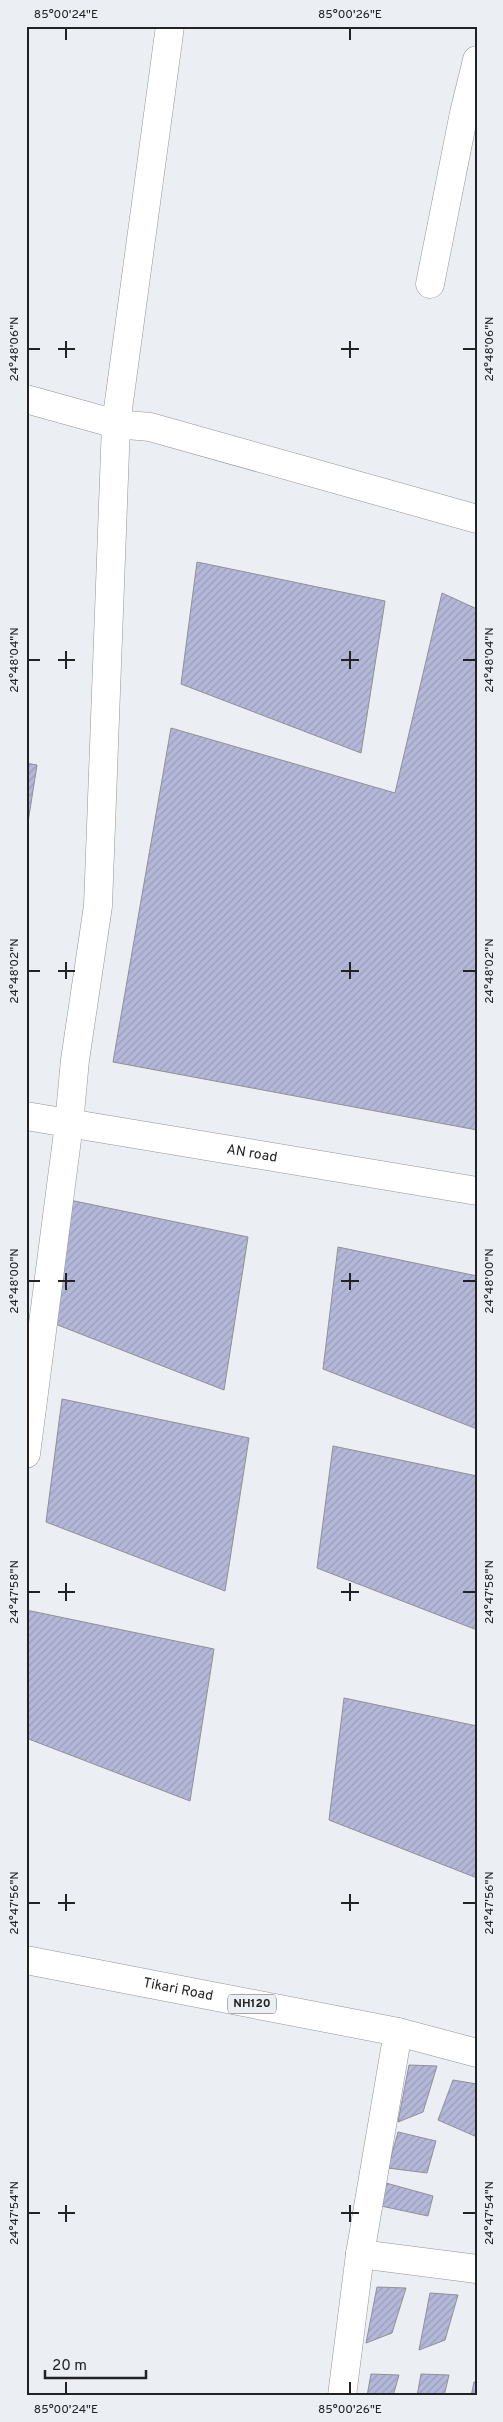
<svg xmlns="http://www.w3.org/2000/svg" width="503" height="2422" font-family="Overpass,sans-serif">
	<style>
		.building { fill: url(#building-hatch); stroke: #909096 }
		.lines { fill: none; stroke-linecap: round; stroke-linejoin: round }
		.minor-casing { stroke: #919499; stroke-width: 29 }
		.highway-casing { stroke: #919499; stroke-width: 29 }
		.minor { stroke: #fff; stroke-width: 28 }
		.highway { stroke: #fff; stroke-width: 28 }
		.ticks { fill: none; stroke: #212224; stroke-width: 2 }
		.labels { text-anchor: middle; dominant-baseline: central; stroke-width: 4; stroke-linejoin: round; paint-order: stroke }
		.shield { fill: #ebeef3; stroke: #5e5f62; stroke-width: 1 }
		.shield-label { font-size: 12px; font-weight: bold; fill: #212224 }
		.street-label { font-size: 14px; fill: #212224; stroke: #ebeef3 }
		.neatline { fill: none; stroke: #212224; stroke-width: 2 }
		.ticks-label { font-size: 12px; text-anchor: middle; fill: #212224 }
	</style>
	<defs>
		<pattern id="building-hatch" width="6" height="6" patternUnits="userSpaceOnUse" patternTransform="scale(1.25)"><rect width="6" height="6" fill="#b4b7d8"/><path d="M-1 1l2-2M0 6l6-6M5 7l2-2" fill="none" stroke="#9a9db9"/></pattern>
	</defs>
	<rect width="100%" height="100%" fill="#ebeef3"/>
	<!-- building -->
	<path class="building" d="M197 562 385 601 361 753 181 684Z
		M442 593 477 609V1130L113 1062 171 728 395 793Z
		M26 763 37 765 26 835Z
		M60 1198 248 1237 224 1390 45 1320Z
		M338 1247 477 1276V1429L323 1369Z
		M62 1399 249 1438 225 1591 46 1522Z
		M333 1446 477 1476V1630L317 1568Z
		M26 1610 214 1649 190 1801 26 1738Z
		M344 1698 477 1726V1878L329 1820Z
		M409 2065 437 2066 423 2112 398 2122Z
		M453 2080 477 2084V2137L438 2120Z
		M398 2132 436 2141 427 2173 388 2168Z
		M386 2183 433 2196 428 2216 381 2206Z
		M377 2287 406 2288 392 2333 366 2343Z
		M430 2293 458 2295 445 2340 419 2350Z
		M371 2374 399 2375 393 2396H367Z
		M421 2374 449 2375 444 2396H417Z
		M474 2382H477V2396H471Z"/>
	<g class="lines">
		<defs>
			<g id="minor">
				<path d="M430 284 464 113 477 60"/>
				<path d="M26 399 116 424 150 427 477 519"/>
				<path id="s1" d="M26 1116 477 1191"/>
				<path d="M26 1454 69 1124 75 1060 98 906 116 424 170 26"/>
				<path d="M360 2254 477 2269"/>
				<path d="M342 2396 360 2254 398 2032"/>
			</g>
			<g id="highway">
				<path id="s2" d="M26 1960 398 2032 477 2053"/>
			</g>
		</defs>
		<!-- minor casing -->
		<use href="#minor" class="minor-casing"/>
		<!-- highway casing -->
		<use href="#highway" class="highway-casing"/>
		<!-- minor -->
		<use href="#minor" class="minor"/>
		<!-- highway -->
		<use href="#highway" class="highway"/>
	</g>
	<!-- ticks -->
	<path class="ticks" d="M66 28V40M350 28V40M66 341V358M350 341V358M28 349H40M58 349H75M341 349H359M463 349H476M66 651V669M350 651V669M28 660H40M58 660H75M341 660H359M463 660H476M66 962V979M350 962V979M28 971H40M58 971H75M341 971H359M463 971H476M66 1273V1290M350 1273V1290M28 1281H40M58 1281H75M341 1281H359M463 1281H476M66 1583V1601M350 1583V1601M28 1592H40M58 1592H75M341 1592H359M463 1592H476M66 1894V1911M350 1894V1911M28 1903H40M58 1903H75M341 1903H359M463 1903H476M66 2205V2222M350 2205V2222M28 2213H40M58 2213H75M341 2213H359M463 2213H476M66 2382V2394M350 2382V2394"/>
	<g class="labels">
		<!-- shield labels -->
		<rect class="shield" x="228" y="1994.5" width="48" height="19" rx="4"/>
		<g class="shield-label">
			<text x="252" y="2004">NH120</text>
		</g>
		<!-- street labels -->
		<g class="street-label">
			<text stroke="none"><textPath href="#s1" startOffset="229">AN road</textPath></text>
			<text stroke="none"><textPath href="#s2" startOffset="155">Tikari Road</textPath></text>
		</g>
	</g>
	<!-- border -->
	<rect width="503" height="2422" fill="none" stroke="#ebeef3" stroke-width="55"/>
	<!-- scale -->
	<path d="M45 2370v8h101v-8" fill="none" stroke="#212224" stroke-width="2.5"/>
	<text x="52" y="2370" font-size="15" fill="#212224" stroke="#ebeef3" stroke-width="4" paint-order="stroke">20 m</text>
	<rect x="28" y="28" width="448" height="2366" class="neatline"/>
	<g class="ticks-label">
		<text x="66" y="18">85°00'24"E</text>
		<text x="350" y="18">85°00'26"E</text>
		<text transform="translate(14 349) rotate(-90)" y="4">24°48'06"N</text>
		<text transform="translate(489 349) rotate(-90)" y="4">24°48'06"N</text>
		<text transform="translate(14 660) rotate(-90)" y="4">24°48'04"N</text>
		<text transform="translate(489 660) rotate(-90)" y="4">24°48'04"N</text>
		<text transform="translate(14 971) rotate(-90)" y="4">24°48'02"N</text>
		<text transform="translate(489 971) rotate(-90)" y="4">24°48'02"N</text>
		<text transform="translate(14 1281) rotate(-90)" y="4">24°48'00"N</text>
		<text transform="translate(489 1281) rotate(-90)" y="4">24°48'00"N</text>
		<text transform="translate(14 1592) rotate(-90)" y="4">24°47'58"N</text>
		<text transform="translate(489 1592) rotate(-90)" y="4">24°47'58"N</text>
		<text transform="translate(14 1903) rotate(-90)" y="4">24°47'56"N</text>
		<text transform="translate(489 1903) rotate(-90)" y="4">24°47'56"N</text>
		<text transform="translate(14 2213) rotate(-90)" y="4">24°47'54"N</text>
		<text transform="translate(489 2213) rotate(-90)" y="4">24°47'54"N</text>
		<text x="66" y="2413">85°00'24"E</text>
		<text x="350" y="2413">85°00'26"E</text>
	</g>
</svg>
